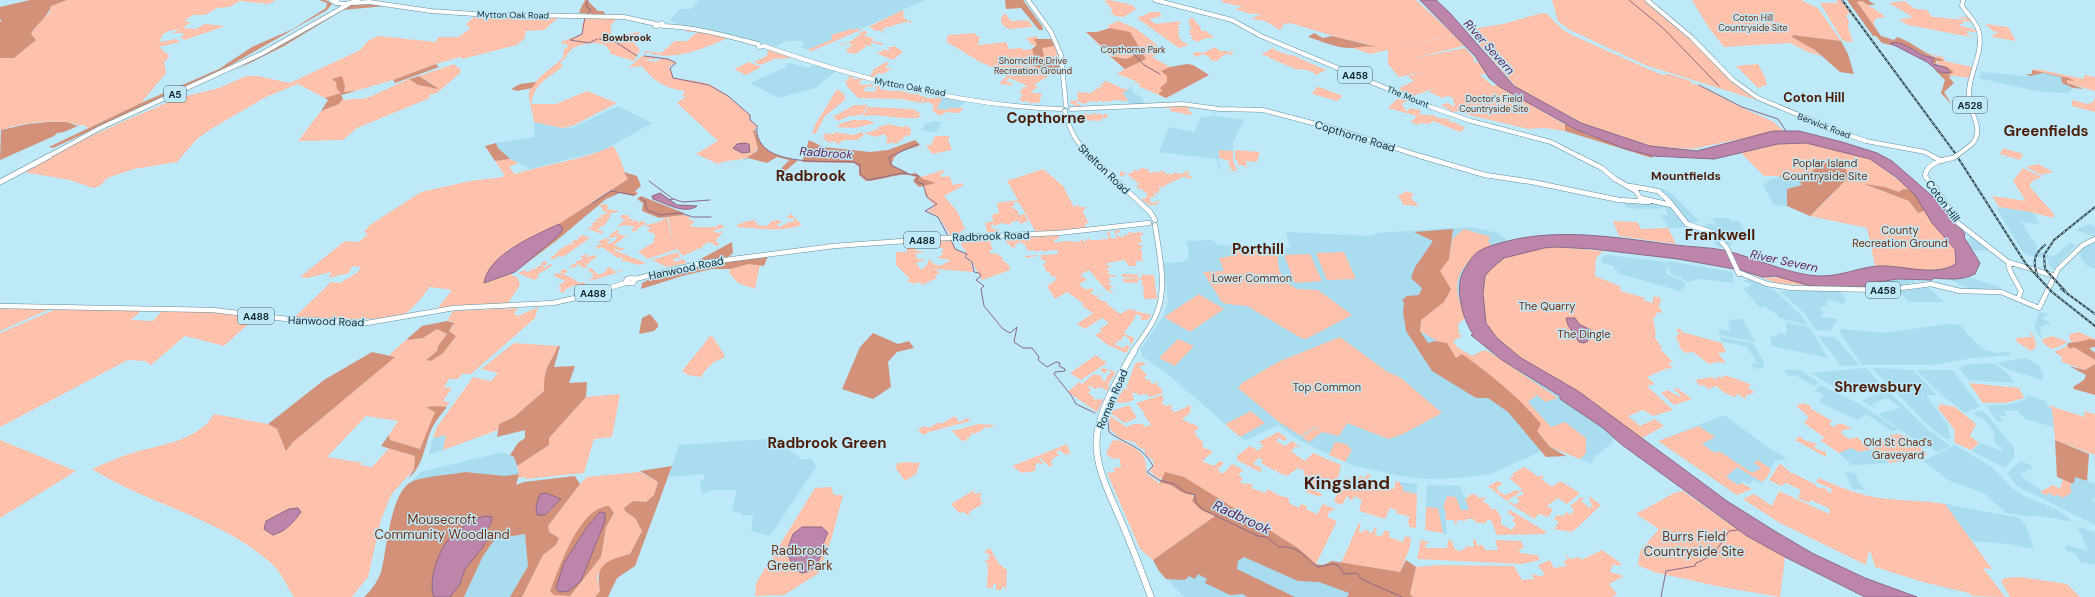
<svg xmlns="http://www.w3.org/2000/svg" width="2095" height="597" font-family="'DM Sans',sans-serif">
	<style>
		.built { fill: #a8dcee }
		.green { fill: #fec1ab; fill-rule: evenodd }
		.forest { fill: #d3917a; fill-rule: evenodd }
		.water { fill: #be85aa; stroke: #8c6985 }
		.lines { fill: none; stroke-linecap: round; stroke-linejoin: round }
		.stream { stroke: #8c6985; stroke-width: 1 }
		.major-far2-casing { stroke: #648e9b; stroke-width: 5 }
		.major-far1-casing { stroke: #648e9b; stroke-width: 5.5 }
		.major-casing { stroke: #648e9b; stroke-width: 7 }
		.highway-far1-casing { stroke: #648e9b; stroke-width: 5 }
		.highway-casing { stroke: #648e9b; stroke-width: 6 }
		.major-far2 { stroke: #fff; stroke-width: 4 }
		.major-far1 { stroke: #fff; stroke-width: 4.5 }
		.major { stroke: #fff; stroke-width: 6 }
		.highway-far1 { stroke: #fff; stroke-width: 4 }
		.highway { stroke: #fff; stroke-width: 5 }
		.rail-casing { stroke: #2f434b; stroke-width: 2 }
		.rail { stroke: #bde9f9; stroke-width: 1; stroke-dasharray: 2.5; stroke-linecap: butt }
		.major-bridge-far1-casing { stroke: #648e9b; stroke-width: 5; stroke-linecap: butt }
		.major-bridge-casing { stroke: #648e9b; stroke-width: 5.5; stroke-linecap: butt }
		.major-bridge-far1 { stroke: #fff; stroke-width: 4 }
		.major-bridge { stroke: #fff; stroke-width: 4.5 }
		.labels { text-anchor: middle; dominant-baseline: central; stroke-width: 3; stroke-linejoin: round; paint-order: stroke }
		.far-street-label { font-size: 9px; fill: #17282e; stroke: #bde9f9 }
		.far-park-label { font-size: 9px; fill: #7b2e0d; stroke: #bde9f9 }
		.far-neighbourhood-label { font-size: 10px; font-weight: bold; fill: #4e1d09; stroke: #bde9f9 }
		.shield { fill: #bde9f9; stroke: #49626b; stroke-width: 1 }
		.shield-label { font-size: 10px; font-weight: bold; fill: #17282e }
		.street-label { font-size: 11px; fill: #17282e; stroke: #bde9f9 }
		.park-label { font-size: 11px; fill: #7b2e0d; stroke: #bde9f9 }
		.water-label { font-size: 12px; font-style: italic; fill: #682354; stroke: #bde9f9 }
		.neighbourhood-label { font-size: 12px; font-weight: bold; fill: #4e1d09; stroke: #bde9f9 }
		.far-district-label { font-size: 13px; font-weight: bold; fill: #4e1d09; stroke: #bde9f9 }
		.near-park-label { font-size: 13px; fill: #7b2e0d; stroke: #bde9f9 }
		.near-water-label { font-size: 14px; font-style: italic; fill: #682354; stroke: #bde9f9 }
		.district-label { font-size: 15px; font-weight: bold; fill: #4e1d09; stroke: #bde9f9 }
		.near-district-label { font-size: 18px; font-weight: bold; fill: #4e1d09; stroke: #bde9f9 }
	</style>
	<rect width="100%" height="100%" fill="#bde9f9"/>
	<!-- built -->
	<path class="built" d="M699 0H925L812 51 799 47 805 44 800 41H787L772 48 765 42 757 43 728 34 677 24 670 20 680 9H691Z
		M789 63 808 68 814 65 836 71 815 88 778 98 750 83 788 66 785 64Z
		M1981 72 2025 76 2043 73 2061 77 2062 83 2073 88 2068 93 2036 91 1978 78Z
		M1131 87 1134 88 1131 91 1143 98 1144 104 1130 105 1123 92Z
		M943 96 965 101 958 109H937Z
		M618 106 652 123 604 150 530 169 510 159 498 148 496 143 535 137 534 122 562 128 574 127Z
		M1215 109V116L1244 120 1233 143V151L1219 150V164L1223 172 1218 166 1217 159 1159 152 1169 127 1194 132 1201 117 1213 116Z
		M934 121 942 122 936 132 921 130 925 124Z
		M1782 177 1799 180 1802 185 1787 190V206L1774 205 1763 186 1770 179Z
		M1658 189H1664L1673 195 1699 221 1691 223 1703 228 1704 225 1707 226V223L1716 225 1712 218H1729L1731 221H1740L1744 230 1753 236 1754 240 1735 238 1729 248 1719 247 1715 245 1711 237 1696 231 1695 229 1689 227 1669 228 1661 215H1668L1665 208 1639 209 1626 207 1622 202 1662 203 1667 196Z
		M1996 207 2031 212 2035 215 2039 224 2021 222 2037 246 2036 250 2053 257 2070 243 2076 245 2052 270 2048 261 2050 259 2027 255 2023 252Z
		M2090 224 2095 227V237L2076 230Z
		M1469 227 1499 233 1507 241 1491 246 1463 273 1457 308 1459 334 1462 336 1453 341 1458 348 1472 356 1482 351H1489L1560 397 1603 428 1614 438 1613 442 1594 457 1591 464 1562 451 1548 448 1491 474 1459 478 1424 479 1401 476 1351 465 1299 440 1278 425 1245 441 1170 376 1143 357 1140 350 1164 315 1168 301 1163 263 1183 262 1189 257 1187 241 1212 240 1218 245 1290 248 1286 232 1372 236 1377 233Z
		M1970 236 1990 250 1974 251 1968 243Z
		M2095 241V269L2086 265 2079 254 2087 244Z
		M1607 255 1665 262 1668 267 1666 274 1683 281 1686 285 1680 291 1617 273 1618 270 1614 269V266L1601 263 1603 257Z
		M1667 261 1733 272V283L1700 279 1688 282 1670 273Z
		M1969 277 1999 287 2002 290H1971L1949 279Z
		M1897 279 1914 280 1915 282 1895 287H1868L1879 282Z
		M1745 280H1751L1774 290 1800 314 1808 325 1779 318 1777 314 1765 307H1759L1743 288 1750 286 1751 284 1743 281Z
		M1929 288 1944 302H1909L1899 291Z
		M1780 291H1839L1846 300 1844 304 1829 299 1826 303 1827 305 1820 308 1824 314H1820L1823 317 1838 319 1830 331 1816 330 1805 314Z
		M2039 312 2049 314 2042 319 2050 322V325L2045 324 2044 327 2039 326 2042 331H2038L2043 338 2040 337 2034 327Z
		M1742 319 1755 342 1720 335 1719 329 1732 331 1728 325 1731 324 1727 320Z
		M1786 322 1809 327 1828 358 1772 346 1770 336 1778 337 1777 333 1786 334Z
		M1947 324 1960 325 1975 342 1987 351H1993L1996 353 2009 352 2010 355 1973 358 1931 365H1862L1839 331 1842 329 1885 333Z
		M1818 336 1835 337 1859 365 1841 366Z
		M1720 337 1752 343 1764 362V366H1762L1763 368 1755 369 1751 364 1757 363 1747 347 1721 341Z
		M2026 358 2042 367 2039 368 2043 373V380L2010 370 1996 363Z
		M1994 363 2009 375 2015 383 1969 380 1959 368 1966 365Z
		M1866 368 1879 382 1855 388 1853 386 1843 393 1811 373Z
		M1874 368 1913 370 1937 395H1926L1947 424 1951 439 1942 437 1926 423 1873 369Z
		M1783 370H1800L1818 382 1814 386 1795 375 1789 376Z
		M1916 370H1953L1980 407 1965 413 1941 394Z
		M1820 385 1858 403 1899 430 1892 431 1866 414 1857 420 1819 402 1824 395 1815 391Z
		M1888 391 1926 428 1950 446 1937 452 1930 447 1926 448 1878 414 1901 408 1888 398 1880 400 1872 405 1878 410 1862 401 1873 395Z
		M2026 395 2046 401 2048 407 2052 408 2054 427 2025 419 2017 410 2004 411 2007 416H2001L1995 411 2003 421H1997L1986 406 2012 404 2026 399Z
		M1982 410 1988 416 2014 448V457L2005 468 1972 451 1980 443 2002 451V447L1995 444 1994 432 1984 419 1980 418 1973 413Z
		M1724 415 1769 448 1787 459 1775 461 1768 476 1761 484 1754 480 1749 484 1744 481 1731 491 1658 441Z
		M446 435 443 450 429 455 433 438Z
		M782 438 778 446H784L801 459H812L816 467 770 536 751 531 753 515H741V513L732 511 737 490H711L702 494 700 481 704 479V474L669 477 679 445Z
		M1843 442 1859 452 1873 449 1889 463 1852 465 1831 446Z
		M1955 445 1993 468 2012 488 2024 496 2056 509 2074 522 2033 515 2034 517 2006 513 1984 493 1950 481 1923 461Z
		M503 452 514 457 519 474 505 476 465 472 412 481 421 472Z
		M2021 461 2032 466 2031 469 2033 470 2028 469 2024 473 2016 470 2023 474 2021 476 2042 491 2053 485 2060 489 2063 479 2071 483 2075 477 2095 484V498L2091 500 2095 503V525L2017 486 2007 473Z
		M1845 472 1855 473 1859 483 1861 484 1865 490 1853 489Z
		M1400 482 1417 484 1416 506 1399 502Z
		M1427 485 1460 486 1470 510 1445 509 1447 534 1425 530Z
		M1945 504 2020 518 2026 526 2034 549 2009 544 1972 541 1985 559 1952 590 1875 567 1950 511Z
		M1205 522 1359 597H1184L1159 571 1153 560Z
		M2078 527 2095 532V565L2080 562 2075 553 2066 551 2065 545 2088 551Z
		M525 534 528 566 510 597H464L483 556 495 539Z"/>
	<!-- green -->
	<path class="green" d="M67 0H276L268 4 240 1 229 7 217 8 205 15H193L184 21 191 22 183 28 196 29 205 24 225 26 185 40 181 38 184 33H173L179 29C169 31 162 31 160 42L176 39 180 42 159 47 170 56 164 62 166 73 141 103 88 128 84 125C77 126 73 122 66 122 44 120 20 123 0 130V58H14L36 40 31 34 42 19 49 14 51 6Z
		M1110 0 1132 5 1136 9 1124 17 1114 16V14H1111L1112 9 1104 1Z
		M1223 0H1416L1454 35 1370 54 1353 48 1359 45H1371L1337 37 1290 23 1286 24 1279 23 1284 25 1280 30 1265 21 1251 19 1261 14H1251L1235 9 1243 7 1221 2Z
		M1552 0H1646L1695 41 1733 82 1763 102 1645 65 1568 29 1558 21Z
		M1692 0H1801L1818 8 1841 41 1793 35 1792 37 1811 47 1821 56 1808 52 1790 43 1724 47 1709 28Z
		M1836 0H1841L1856 22 1849 13 1846 16 1849 21 1848 27 1853 42 1843 41 1820 3H1838Z
		M1862 1 1886 17 1877 18C1870 23 1877 30 1881 36L1857 2Z
		M1905 1 1915 9 1927 10 1932 17C1941 17 1963 21 1968 19L1955 17H1968L1971 22 1963 21 1964 23 1958 25 1976 30 1977 32 1966 31 1969 33H1967V35L1976 38 1908 25 1899 20 1913 17 1889 3Z
		M903 10 904 15 902 16 905 17 903 18 907 19V22L911 20V23L905 22 882 29 884 32 881 33 882 31 872 30 873 28 868 27Z
		M1151 12H1159L1162 16 1149 19 1156 24 1179 21 1180 25H1177L1180 27 1177 29 1180 31 1177 32 1180 34 1178 36 1183 42 1189 45 1179 48 1137 18Z
		M1005 13 1011 21 1028 20 1033 27 1008 29 1002 24 1001 18Z
		M1542 13H1546L1563 30 1574 36 1662 75 1668 74 1691 81V83L1698 85 1742 108 1772 121 1783 130 1692 149 1651 146 1582 123 1516 87 1467 30 1503 24Z
		M476 15 559 17 544 30 526 31 524 39 517 45 462 59 460 57 436 64 393 80 327 99 298 84 295 85 266 97 211 129 197 139 177 162 134 169 107 178 100 186 93 188 70 180 24 172 78 142 124 121 178 98 219 88 246 76H258L290 83 360 50 369 40 379 36 436 42 438 37H458L470 29 466 24Z
		M1191 16 1201 28V31H1206L1214 38H1206L1197 42 1191 38 1193 36 1189 35 1191 32 1189 30 1192 28H1189L1192 27 1188 24 1190 23V22L1187 21 1192 18Z
		M585 18H617L611 25V37L638 32 640 33 632 40 640 50 634 61 611 54C610 51 608 48 606 46 598 40 576 44 570 51 566 56 565 59 560 63L563 66C547 80 535 82 531 104H556L587 91 617 103 572 126 562 128 534 122C533 113 529 104 529 94 529 83 555 65 563 58L564 49 568 47 566 44H562L561 42 582 34V26Z
		M1118 21 1135 28 1155 43 1154 44 1164 50 1152 57 1170 67 1193 65 1209 75 1166 98 1138 86 1140 84 1136 82 1132 84 1136 81 1117 74 1125 69 1115 61 1086 32H1097L1110 28 1107 26Z
		M1985 24 2008 27 2016 41 1992 37 1993 35 1990 34 1999 35 1995 34 1998 32 1993 31Z
		M677 27 730 37C707 47 672 63 648 52L644 55 645 51 661 53 675 41H687L697 32H688Z
		M851 29H863L812 51 807 50 831 40 832 38 831 35Z
		M864 31 868 32 864 35 874 39 872 41 884 43 881 45 871 42V46L874 47 864 45 866 47 855 54 846 52 847 50 845 49H848L851 46H845L853 45 848 42 842 45 840 44 854 40 853 39 862 34 858 33Z
		M975 33 976 36H980L978 45 1006 42 1009 49 1021 48 1023 50 1032 49 1036 45H1030H1032L1026 38 1037 36 1038 39H1051L1056 48 1061 75H1050L1034 85 1038 87 1030 92 1042 94 1039 103H1028V100L1022 103 1023 101 1019 100 1023 94 1019 93 1021 91 1019 90H1024L1021 88 1028 86 1009 78 1006 81 1012 83V85L999 84 1008 74 1030 83 980 62 947 42V37L949 35Z
		M1451 36H1455L1464 46 1411 59 1465 48 1474 58V62L1479 63 1487 74H1479L1493 86 1497 85 1588 138 1572 132 1544 128 1528 129 1469 115 1460 111 1453 112 1441 105 1447 103 1455 107 1453 98 1448 96 1442 98 1429 92 1433 89 1413 96 1402 91 1399 88 1414 81 1408 76 1426 71 1399 77 1388 64V50Z
		M892 45H893L903 52 893 60 876 53 883 51 881 49 893 51 888 49 890 48 887 47H894Z
		M1215 47 1220 51H1229L1227 52 1229 54 1231 51 1234 53 1231 55 1225 54 1217 61 1209 60 1211 58 1203 54 1197 57 1192 54 1197 52 1203 53Z
		M1274 47 1273 49 1282 53 1285 52 1284 54 1288 53 1286 55H1292L1326 70 1316 75 1313 72 1303 69 1298 70 1276 61 1275 59 1273 60 1267 56 1261 55Z
		M768 50 792 58 774 59 761 65 754 62 767 56Z
		M1925 52 1943 57 1945 61 1972 67 1970 78 1947 75 1949 73 1942 65 1935 63 1939 60 1944 61C1938 56 1931 55 1925 52Z
		M642 56 656 58 654 60 649 59 645 60 656 62 660 59H668L676 63 668 67 670 69 673 78C684 80 694 80 704 83 717 85 739 106 750 115V120L757 126 753 131 758 147C750 164 732 157 718 164L696 154 718 141 677 103 686 96H682L685 91C667 89 651 80 642 66L628 68Z
		M749 62 761 67 746 75 734 69Z
		M886 62 889 63 885 68H892L883 74 879 73 873 77 869 75 874 72 872 70 869 72Z
		M454 64 457 67 461 69 460 73 437 93 429 95 430 98 357 128 343 140 298 141 321 111 339 104 343 99 345 100C352 98 358 100 366 98 381 93 394 85 409 79L418 85H434L419 76Z
		M1758 64 1765 77 1767 85 1758 88 1736 66Z
		M2037 69 2084 79V75L2095 77V91L2067 83V80L2069 78 2032 70Z
		M850 76 854 77 852 79H863L859 82 862 85 875 84 871 87 867 86 863 91 874 92 877 89 874 87 880 86 879 89 892 91 891 92C903 88 908 96 920 94L917 100 920 95 927 98H942L937 109 948 110 949 108H964L959 113 947 112 939 116 932 110 934 105 928 102 922 103 924 100H922V103L900 99 858 98 846 85 847 83 844 81 850 80 846 79 850 78 848 77Z
		M1106 81 1124 89H1129L1123 93 1128 101 1113 100 1110 103V101L1102 102 1101 100 1097 102 1092 101 1084 104 1078 101 1076 103 1084 107H1079L1070 103V101L1078 100 1077 92 1091 93 1096 89 1099 90 1097 89 1099 87H1104L1100 85Z
		M1317 87H1319L1343 96 1337 101 1313 94 1312 93Z
		M837 89 844 94 845 100 825 116 816 133 812 134 815 125Z
		M2095 97V112L2072 106V100L2088 104 2093 102Z
		M1397 99 1409 100 1417 102 1412 104 1407 101 1401 104 1403 105 1402 106 1406 108 1404 110 1407 111 1411 108 1420 110 1421 112 1419 114 1436 116 1438 118 1450 119 1448 121 1457 123V124L1466 128 1460 132 1433 121 1429 124 1419 123 1418 125 1411 122 1417 116 1388 108Z
		M854 105H868L862 115 849 116 838 121 833 117Z
		M1179 105 1190 106 1188 110 1192 113 1191 115 1170 111 1171 108H1160Z
		M868 107 912 109 921 113 918 114 921 117C903 121 880 113 863 116Z
		M1085 113 1089 115 1095 113 1097 115 1099 113 1103 116 1104 114H1107L1108 118H1102L1101 121 1080 120 1078 117Z
		M853 120H868L875 123 855 128 836 127 842 123Z
		M889 124 901 127 908 126 910 129 914 130H911L910 136 907 135 902 139 903 140 897 142 899 143 894 144V142L887 144 886 139H889L884 134 876 137 864 133 874 131 873 130 879 129 878 127Z
		M835 132 853 135 862 132 864 135 857 140H844L837 144 836 142 831 141 830 143 827 142 828 141 820 138H824L825 135H822L826 133 827 134H833Z
		M935 136H950L948 139 952 150 932 154 926 145H931Z
		M1806 143 1870 159 1912 190 1903 189 1899 192 1885 187 1866 185 1909 201 1918 213 1926 210 1932 223 1955 249 1956 264C1934 276 1900 265 1875 266L1867 228 1810 216 1833 194 1802 185 1799 180 1778 176H1764L1741 153 1778 144Z
		M613 146C621 156 622 168 628 179L592 202 569 219 508 250 484 283 510 274 518 278 520 285 508 303 438 308 452 290 430 287C423 295 415 307 406 313 391 323 316 318 295 317L331 282 340 283 358 272 361 267 352 266 349 273 329 278 331 272 307 278 300 277 345 241 359 242 368 234 364 232 370 225 421 192 470 181 503 177 504 174 495 161 510 159 518 163 509 167 515 174C547 164 582 160 613 146Z
		M2003 148 2023 154 2020 160 2000 154Z
		M1219 150 1233 151V160L1237 171H1230L1229 170 1234 169 1231 168 1228 163 1230 161 1219 158Z
		M1235 150 1260 152 1257 162 1246 161 1247 170 1245 166 1240 165 1239 167 1237 160H1235Z
		M2038 164 2053 172 2041 175 2026 167Z
		M1142 168 1149 170 1150 173 1158 171 1157 174 1160 171 1166 172 1165 174H1174V172L1182 174 1187 171 1191 172 1187 174 1189 176 1193 177 1190 179 1184 176 1185 177 1179 178 1180 179 1171 182 1172 184 1167 182 1168 184 1164 186V188L1158 186 1161 190H1159L1158 194 1153 192 1156 196 1150 197 1151 201 1149 202 1153 203 1160 200 1156 205H1149L1141 199 1146 198 1147 195 1145 194 1148 193 1141 190 1145 189H1139L1137 186H1133L1141 184 1135 182 1137 180H1133L1131 177 1133 176 1130 177 1126 173 1121 177 1120 175 1121 171 1127 174 1134 172 1133 169 1137 171Z
		M2023 168 2042 177 2034 180 2030 184V187L2054 214 2053 218 2031 212 1999 207 1992 196 2026 201 2013 181Z
		M1043 169 1063 186 1074 207 1079 204 1078 207H1086L1083 212 1089 224 1084 223 1087 229 1036 232C1029 221 1025 211 1018 202H1013L1015 205 1011 207 1018 211V215L1025 214 1028 221 1020 224 1018 219V221L1011 222V225L1002 223 994 226 992 223 991 228 999 230V233L987 232 985 223 994 221 992 218 993 215H990L999 213 997 203 1018 200 1007 181Z
		M943 170 945 172 940 174 942 177 949 176 953 185 961 183 964 185 944 196 957 211 965 229 960 232 961 235H950L939 217 927 210 933 208 934 205 925 195 924 186 918 178Z
		M1406 191 1414 194 1411 198 1419 206 1403 205 1400 198 1397 197Z
		M605 204 608 206 607 210 611 209V210L620 211 609 214 611 215 604 226H601L600 227H602L597 230 603 231 602 234 591 230 586 231 591 229 587 228 592 227 593 225H591L594 222H600L595 221 598 218H604L598 216 608 213 603 211 602 207H599L600 205Z
		M791 214 802 225C780 233 759 228 737 227V225L747 221 756 220 754 222 758 223 757 225 767 226 772 221 779 220 782 223 777 224 779 227 786 224 787 221 789 223 795 220 793 218 790 219 787 217Z
		M622 215H628L630 217 627 219H633L631 222 635 220 639 222 638 223 642 221 646 223 644 225H646L659 222 667 217 674 247 668 216 683 215 690 217 689 220 695 221 690 226C698 228 706 227 716 227L720 224 725 227 713 231 718 233 723 231 716 241 720 245 717 246 709 242 702 246 703 249 700 248 683 256 677 249 648 259 638 252 654 242 655 234 647 231 651 228 643 225 634 232 631 230 635 227 624 225 617 228 625 219 620 218Z
		M1613 221 1637 222 1641 229 1668 228 1676 244 1619 236Z
		M1464 229 1491 237 1488 240 1491 246C1475 252 1458 268 1457 287 1457 297 1462 309 1465 318L1458 324 1459 334 1462 336 1453 341 1458 348 1472 356 1482 351H1488L1558 398 1545 402 1537 395 1528 402 1551 427 1565 422 1586 438V453L1580 459 1550 447 1537 431 1461 369 1439 342 1420 331C1421 314 1432 285 1440 271 1448 257 1451 256 1452 239Z
		M616 230 620 231 617 233 624 236 629 234 614 245 620 248H625L621 251 615 249 614 250 646 263 639 265 621 260 623 258 621 257 618 258 602 247 596 249 597 245H602L598 242 606 238 611 240 607 242 609 244 616 240 617 235 613 238 608 237Z
		M1120 230V232L1116 233 1118 236 1124 237V235H1129L1128 232 1137 233 1138 231 1144 234 1140 236 1142 242 1138 243 1139 245H1142V248L1139 249 1142 251V260L1144 261H1135L1137 266H1128L1125 260 1107 263 1106 265 1112 266 1107 268 1109 271 1108 274 1118 277H1108L1110 279 1108 281H1113L1109 283 1110 286 1115 288H1110V290L1116 295 1106 290 1089 270 1080 275 1087 279 1079 285 1087 290 1091 288 1094 290 1090 293 1096 296 1102 294 1096 298 1108 303 1107 304 1120 314 1129 309 1151 315 1148 320H1140L1142 316 1136 314C1135 321 1127 327 1124 334L1135 338 1131 345 1128 337 1123 336 1121 341 1123 342 1114 339 1119 342 1114 344 1123 348 1127 345 1130 347 1126 353 1108 345 1095 335 1102 331 1100 329 1109 323 1102 318 1085 329 1077 324 1093 313 1082 306 1084 304 1067 292 1055 299 1047 286 1056 280 1055 279 1057 277 1050 276 1051 275 1049 272 1046 271 1043 264 1047 262 1041 259V255L1028 258 1024 256 1058 254 1057 250 1045 251 1044 253 1042 250 1036 252 1035 250 1028 251 1025 245 1020 242 1014 245 1016 247 1013 248 1004 240 1008 238 1059 235V238L1054 240 1055 243 1065 241 1080 242 1082 239 1084 242 1089 238 1090 240H1102L1101 237 1103 239H1109L1107 232 1112 231 1109 233 1111 238 1114 239 1117 237 1114 231Z
		M583 235 590 238 563 257 559 256 554 259H550L552 256 556 255 554 254 559 252 557 251 569 244H574L571 242 575 240H577L579 239 577 238Z
		M950 239 956 250 967 254 964 256 971 263 973 272 935 269 940 273 935 275 937 278 922 285 920 282 914 284 906 280 910 279 896 265V252H907V242L923 241 926 243V249L917 244 913 247 918 251 926 252 913 254H916L917 259 926 260 916 263 921 270 927 265 929 259 935 265H942L951 260 937 258 943 254 941 250H944L943 248H932V242L934 240Z
		M990 239H993L990 243 993 250H990V253L997 254 1003 258 1001 259 1009 265 1010 270 1013 269 982 280 972 262 966 257 967 253 961 245 962 241Z
		M1556 247 1603 251 1596 258 1595 276 1620 286 1621 291 1645 298 1644 300 1652 303 1654 296 1661 298 1659 307 1662 311 1661 313 1657 312 1655 318 1653 317 1656 335 1654 336 1662 348 1661 350 1673 362 1668 363 1673 368 1664 369 1666 372 1663 370 1647 377 1655 384 1647 386 1673 410 1653 416 1643 410 1628 416 1640 426 1655 419 1664 426 1642 438C1620 423 1599 406 1577 391 1547 371 1507 357 1488 325 1482 316 1483 293 1484 282 1488 255 1534 249 1556 247Z
		M1233 248 1277 250 1279 270 1286 282 1297 289 1318 290 1352 315 1306 339 1301 338 1247 306 1227 304 1222 302 1203 272 1224 271 1219 258 1231 256V249Z
		M677 252 681 257 673 259 675 262 683 259 687 263 667 267 652 260Z
		M1344 252 1356 279 1327 280 1316 253Z
		M589 254 586 258 594 255 597 257 592 260H589L591 262 587 264 584 263 588 266 585 268 579 266 581 265 579 264 573 268 569 266 577 263 575 262 583 259 580 256Z
		M1310 254 1322 281 1295 283 1284 255Z
		M545 261 548 263 543 267 545 268 550 264 553 265 537 275 539 277 534 280 518 273 525 270 527 272 532 270 531 268 536 269 538 266H543L540 264Z
		M749 264 760 265 755 289 738 283 729 273 730 269Z
		M609 267 616 272 621 270 622 271 591 281 590 279 597 276 593 277 592 274 595 272 592 273 587 270 591 268 599 275 607 271 605 270Z
		M564 269 568 271 563 275C570 275 575 281 580 283L578 284 584 282 586 284 576 288 575 285 566 289 563 293 558 290 562 288 558 286 565 281 554 276 556 273 562 274 560 272Z
		M1741 270 1763 277 1783 278 1811 286 1777 283Z
		M1122 274 1154 275 1157 299H1144L1143 284H1140L1142 283V280L1138 279V283L1123 282V279L1140 278H1142L1141 275H1137L1138 278 1122 277Z
		M1199 294 1224 309 1190 332 1164 317Z
		M0 307 52 308 0 331Z
		M61 307 143 309 131 320 153 321 161 312H211L255 318 224 346 185 336 151 365 145 361 128 360 0 427V333Z
		M538 307 535 318 471 374H462L458 379H449L444 387 452 388 443 401 450 402 445 407H427L436 412 420 449 390 440 389 435 398 421 366 416 327 457 363 463 360 465 372 467 389 448 415 456 414 469 391 495 381 520 368 577 352 597H294C287 587 281 572 272 564 221 518 149 505 92 469 104 464 117 458 129 454 157 445 198 442 214 414L268 424 277 429 287 450 292 443 394 357 389 355 406 340 423 338 437 329 447 334 438 346 437 351 426 360 431 361 451 334 449 331 453 326 452 321H447L453 311 518 308 514 314 518 316Z
		M1675 329H1681L1682 332 1722 343 1726 352 1718 353 1726 363 1718 362 1709 364 1693 352 1685 353 1678 345H1680L1676 338 1679 333Z
		M2079 332 2095 339V340L2072 342 2069 339 2070 334Z
		M2032 333 2036 343 2035 348 2031 351 2017 342 2016 338 2032 337 2030 334Z
		M712 336 724 354V358C713 361 707 367 701 377L688 375 682 371C691 359 701 349 709 337Z
		M2052 336 2066 341 2065 344 2052 349 2044 344 2042 339Z
		M1340 337 1386 371 1401 378 1442 413 1403 434 1389 439 1347 423 1339 436 1322 432 1309 442 1302 437 1315 428 1321 431 1315 427 1301 436 1279 422 1238 388 1242 383 1278 362Z
		M1178 339 1194 346 1175 366 1159 358Z
		M514 343 558 346C549 367 544 366 545 391L514 417 499 424 498 430 443 450 446 435 433 438 437 427 473 377 491 381 498 373 481 369Z
		M2067 346 2071 348 2074 347 2095 360V364L2085 370 2062 362 2061 359 2063 358 2054 352Z
		M1096 355 1102 360 1107 362 1105 364 1081 380 1070 373Z
		M1139 362 1147 363 1139 367 1147 375 1144 378 1146 380 1149 379 1152 384 1158 382 1157 385 1163 390 1161 391 1163 393 1149 397 1147 394 1138 395 1137 393H1132L1134 400 1124 403 1115 402 1124 389 1132 390 1126 388 1135 364Z
		M1103 368 1116 372 1109 383 1108 391 1099 387 1096 389 1090 386 1088 387 1091 390 1088 393 1095 398 1093 400 1104 399 1097 412 1068 392 1079 382 1082 384 1094 374 1102 376 1101 379 1106 381 1107 379 1106 378 1111 372 1107 370 1105 374 1100 370Z
		M1725 375C1734 379 1742 380 1751 385L1748 388 1755 392 1745 396 1746 400 1738 394 1734 397 1725 393 1716 386 1708 389 1704 385 1700 386 1695 380 1712 377 1718 381 1714 377 1718 379 1717 376 1722 378Z
		M1969 383 2019 388 2024 398 2006 403H1983Z
		M1677 388 1692 399 1674 405 1661 393 1667 390 1680 397 1681 396 1674 389Z
		M620 394 612 437 594 439 584 473 526 479 525 477 518 478 519 474 517 466 549 445V438L586 397Z
		M1162 395 1164 400 1161 403 1167 406 1171 404 1172 407 1170 408 1175 412 1191 405 1190 413 1182 419 1191 424 1193 423 1199 428 1194 432 1197 434 1196 436 1203 442V447L1213 452 1202 461 1214 466 1220 461 1224 463 1218 469 1221 473H1224L1232 464 1243 470 1238 475 1243 478 1240 482C1246 485 1248 483 1253 484L1251 488 1265 493 1268 489 1278 495 1289 498V503L1299 508 1301 504 1307 506 1306 509 1317 514 1323 504 1336 509 1330 511 1327 517 1337 521 1316 564 1298 548 1196 493 1167 479 1157 478 1150 471 1154 465 1153 460 1145 454V450L1140 448 1134 442 1121 439 1110 429 1109 415 1126 427 1134 424H1143L1144 427 1151 425 1144 415 1145 414 1136 403Z
		M1803 403 1811 406 1810 408 1832 421 1829 424 1833 427 1840 423 1852 428 1843 430 1841 433 1849 439 1857 437 1871 449 1859 452 1851 448 1839 453 1820 440 1825 438 1804 423 1809 417 1796 406Z
		M1939 404 1955 407 1976 424 1970 436 1979 443 1971 450 1955 443 1954 429 1937 407H1940Z
		M1129 405 1137 418 1125 423 1110 413 1111 411Z
		M2047 405 2085 417 2084 411 2095 414V455L2055 440 2052 409Z
		M1251 411 1265 423 1240 437 1225 424Z
		M955 416 959 422 968 418 970 421 929 432 923 435 919 431 920 430H916L925 426 929 428 939 422 941 424Z
		M978 424 996 425 987 428 983 426 984 429 975 434 972 433 969 438 966 437 968 440 962 441 952 431Z
		M1699 426 1715 437 1702 444 1715 453 1719 451 1752 473 1761 468 1754 463 1758 460 1771 469 1768 476 1762 482 1737 467 1726 477 1738 485 1742 483 1752 489 1737 495 1658 441Z
		M1278 432 1287 438 1284 441 1279 438 1276 441 1285 446 1292 441 1302 448 1296 446 1291 451 1305 461 1313 453 1341 465 1337 482 1343 484 1346 477 1357 481 1360 476 1366 478 1367 474 1371 475 1366 481 1368 482 1370 480V484L1394 489 1396 481 1400 482V485L1403 486V491L1417 494 1416 528 1409 527V523L1407 522 1410 517 1396 513 1397 510 1390 508 1385 519 1359 511 1362 500 1354 496 1352 501 1347 496 1342 505 1334 502 1337 492 1334 491 1333 492 1314 485 1313 489 1322 494 1321 497 1306 492 1310 483 1303 477 1305 471 1298 468 1287 476 1277 472V469L1275 471 1261 463 1263 460 1258 458 1253 464 1262 468 1260 472 1237 460V456L1250 446 1259 451 1261 447H1264L1259 442Z
		M1898 434 1905 436 1926 452 1927 455 1918 458 1890 463 1873 449 1891 435Z
		M1800 436 1804 440 1817 444 1814 448 1826 452V457L1795 440Z
		M0 440 76 471 0 518Z
		M1118 440C1134 447 1149 453 1146 473L1159 483H1166L1185 494H1191L1201 510 1215 516 1153 560 1140 549 1107 473 1115 472 1113 468 1121 467 1119 458 1113 459 1106 454 1112 441Z
		M1335 442 1346 444 1352 450 1345 462 1329 455Z
		M1067 444 1071 455 1068 453 1066 455 1059 450 1056 453 1060 455 1053 458 1051 462 1053 465 1050 467 1040 458 1039 459 1044 464 1036 463 1035 471 1022 473 1012 466Z
		M907 462 920 463 916 474 905 481 895 467 898 463Z
		M1781 464 1792 474 1793 473 1816 485V487L1827 489V491L1831 493 1832 489 1816 482 1819 478C1839 487 1859 495 1880 498 1902 501 1923 500 1945 504L1992 569 1983 568 2005 597 1972 596 1969 593 1923 582 1875 567 1871 553 1869 551 1866 565 1780 523 1743 499 1754 494 1772 506 1779 491 1829 514 1830 509 1811 500 1809 503 1798 498 1801 490 1786 483 1781 486 1769 480 1778 466Z
		M1524 467 1539 477 1542 475 1544 477 1541 479 1552 487 1560 481 1580 493 1567 504 1558 498 1547 506 1553 510 1548 517 1539 514 1534 519 1509 503V501L1515 505 1519 502 1518 498H1515L1524 494 1522 491 1507 501 1488 486 1498 481 1503 484 1497 487 1498 491 1505 495 1516 490 1519 492 1522 489 1509 478 1514 476 1512 474Z
		M640 472 658 482 654 495 646 502 633 501 625 511 635 518 642 531 630 554 607 562 597 576 600 591 595 597H522L543 555 556 545 558 538 548 532V526L580 484 587 477ZM609 507 614 513 606 527 601 557 570 596Z
		M2063 479 2071 483V493L2063 498 2058 495 2053 496 2050 493 2046 495 2040 492 2053 485 2060 489Z
		M831 487 834 495H843L832 537 819 573 784 595 755 596 756 583 815 488Z
		M976 489 973 493 977 494 980 492 982 494 979 496 982 499 980 501 982 503 986 502 969 512 970 514 967 515 964 512 959 513 951 504Z
		M1683 491 1747 536 1785 557 1780 597 1716 586 1654 572 1638 565 1640 551 1659 529 1636 514 1674 493Z
		M1476 494 1478 498 1487 497 1482 501 1489 505 1491 509H1496L1501 517V524L1512 530 1516 524 1512 520 1515 518 1507 512 1510 510 1545 531 1546 534 1497 535 1491 520H1487L1486 523H1477L1473 519H1466L1467 521 1457 520V524H1455L1454 520H1446L1445 509H1443L1445 500H1447L1446 496 1456 497 1461 510H1469L1465 498H1468L1469 495Z
		M1589 496 1601 505 1576 529 1571 532 1554 529 1559 522 1554 519 1557 515 1563 516 1567 512 1571 515 1574 509 1570 506 1581 497 1584 499 1581 501 1590 508 1592 507Z
		M1426 507 1438 508 1443 533 1425 530Z
		M1359 523 1361 524 1359 531 1363 533 1364 529 1372 533 1375 527H1377L1375 535 1382 536 1384 531H1389V537L1403 542 1405 536 1411 538 1410 547 1400 572 1341 563Z
		M1421 540 1429 542V543L1425 544 1426 548H1447L1448 540 1452 541 1455 550 1462 551V549H1465L1466 546 1474 547 1473 540H1476L1477 545H1483L1485 550H1498L1495 540 1521 541 1524 548 1519 549 1520 553 1537 555 1540 560 1521 564 1417 559Z
		M990 548 999 564 1007 570 1006 593 1005 587H1002V590H996V584H993V588H987L988 564 983 559 986 561 989 559 988 557 990 555 984 552Z
		M1602 550 1622 564 1618 566 1613 564 1610 572 1624 576 1609 584 1617 594 1612 597H1413L1410 594 1416 567 1438 565 1514 566 1522 580 1534 579 1531 574 1539 576 1545 575 1538 565 1550 560 1554 568 1567 566 1563 561 1568 560 1564 554 1571 559 1579 557 1581 560Z
		M2020 577 2067 584 2080 597H2010L2001 581 2005 578Z"/>
	<!-- forest -->
	<path class="forest" d="M30 0H67L51 6C48 17 37 23 31 34L36 40 14 58H0V22L2 21 0 19V7Z
		M319 0H326L332 4 327 10 229 66 53 148 49 147 141 103 219 69 252 47 293 29 326 8 327 3Z
		M585 0H587L598 11H603L606 15 580 13 579 12Z
		M1005 0H1023L1042 26 1043 30H1039L1021 8 1006 9Z
		M1847 0H1868L1875 5H1868L1862 1 1857 2 1881 36 1894 40 1897 37C1909 41 1919 49 1930 55 1935 58 1940 57 1944 61H1936V64L1947 67 1953 71V73L1947 75 1952 76 1949 77 1954 83 1944 92 1952 105 1941 93 1945 80 1934 69 1942 73H1949L1950 70 1931 62 1932 58C1918 54 1906 42 1890 42L1895 46 1882 43 1876 36H1873Z
		M359 3 385 6 343 10 284 46 236 70 346 6Z
		M1110 28 1130 32 1146 59 1125 69 1110 56 1126 59 1133 56V54L1107 51 1086 32H1097Z
		M1314 33 1323 38 1332 36 1377 47C1365 45 1362 47 1352 48 1339 49 1321 41 1308 37Z
		M1793 35 1841 41 1848 54 1854 74 1840 72 1815 50 1792 37Z
		M1034 39H1051L1054 46 1042 48 1044 56 1035 59 1032 49 1037 45Z
		M1044 59 1059 62 1060 74 1021 62Z
		M436 64 439 67 395 83 393 80Z
		M1187 64 1193 65 1209 75 1166 98 1158 94 1162 91 1160 88 1167 82V76L1161 71 1170 67Z
		M2032 70 2069 78 2074 81 2067 80V83L2084 89 2073 88 2062 83 2061 77 2043 73 2030 76 2026 74H2032Z
		M342 76 345 86 344 92 356 91 341 95 343 99 339 104 321 111 328 100 325 98 341 93 337 89 336 82 332 79Z
		M419 76 439 89 418 85 409 79Z
		M536 82 532 88 517 91 511 89 520 84Z
		M48 122H67L78 126 64 132 57 133 54 136 0 160 1 130 28 124Z
		M1565 124 1588 135 1653 156 1652 158 1565 131Z
		M756 129C755 134 758 137 760 141 768 155 783 158 798 160L780 176 779 171 789 160 777 157 767 163 748 158 742 161 757 151 758 148 753 131Z
		M809 140 823 147 870 152 888 150 915 140 920 145C910 150 893 150 892 165L910 174 916 173 923 179 936 183 919 187 913 181 916 177C901 170 883 181 866 181L859 175V167L854 163 802 162Z
		M496 143 498 148 510 159 495 161 485 146Z
		M1821 162 1834 163 1846 169 1848 178 1810 216 1787 206V189L1802 185 1799 180 1778 176C1791 176 1814 176 1821 162Z
		M624 172 637 176 641 186 635 191 638 194 633 196 620 193 606 199 556 241 515 272 558 236 563 229 559 224 628 179Z
		M1864 184 1885 187 1899 192 1903 189 1912 190 1926 210 1918 213 1909 201Z
		M641 196 684 213 683 215 659 218 642 211 643 203 637 199Z
		M1453 229 1449 259 1440 271 1451 289 1444 302 1421 320 1420 331 1428 343 1435 341 1447 343 1456 358 1462 354C1491 375 1518 396 1541 424L1537 431 1550 447 1566 456 1546 457 1508 412 1488 398H1476L1432 371 1406 331 1403 312 1404 303 1402 300 1407 296 1419 295 1422 288 1411 278 1415 267 1433 241 1414 232Z
		M732 242 733 253 728 257 697 261Z
		M768 256 764 266 749 264 730 269H712L682 276 641 289 642 283C676 264 729 262 768 256Z
		M650 314 658 324V327L654 331 639 334 642 318Z
		M447 321 454 323 449 331 456 336 443 353 431 361 426 360 437 351 438 346 447 334 437 329 423 338 406 340 422 326Z
		M873 333 898 344 909 341 914 348 897 352 888 362 891 387 873 399 842 389 860 347Z
		M2089 339 2095 340V347L2089 348 2095 353V360L2074 347 2071 349 2067 346 2068 343C2074 342 2082 342 2089 339Z
		M558 346H560L554 367 575 366 569 383 587 382 586 397 549 438V445L517 466 514 457 510 455 518 443 525 438V430L497 437 499 424 514 417 544 391C544 365 549 367 558 346Z
		M372 352 395 357 292 443 286 451 277 429 268 424 324 380Z
		M2095 364V395L2074 389 2073 387 2084 380 2086 375 2069 366 2085 370Z
		M438 406 447 407C442 413 436 420 432 428 424 446 424 465 408 479L414 469 415 456 381 446 389 435 390 440 420 449 435 412 426 407Z
		M2055 440 2089 454 2087 481 2075 477 2074 483H2071L2057 477Z
		M672 466 635 566 617 578 608 597H595L600 591C595 563 606 561 630 554L642 531 635 518 625 511 624 508 633 501 646 502 654 495 658 482 640 471Z
		M465 472 505 476 519 474 516 485 524 482 575 476 580 484 548 526 549 532 559 538 556 545 543 555 522 597H510L528 566 525 534 495 539 483 556 464 597H364C371 591 378 581 381 572 387 551 390 490 413 481 427 476 450 475 465 472ZM561 499 549 512 537 515 536 506 539 501Z
		M1165 472 1184 477 1298 548 1316 564 1323 565 1332 561 1400 572 1406 560 1416 567 1410 594 1413 597H1347L1349 593 1319 582 1298 581 1244 557 1238 561 1237 569 1295 597H1247L1243 594 1230 595 1205 583 1207 579 1198 574 1195 579 1189 576 1185 580 1166 579 1159 571 1153 560 1215 516 1201 510 1192 501 1194 495C1190 494 1187 495 1184 493 1175 489 1171 483 1160 483Z
		M609 506 614 513 606 527 601 557 570 596 554 595 550 591C560 567 579 507 609 506ZM600 512 585 573 572 551 587 527Z"/>
	<!-- water -->
	<path class="water" d="M1420 0H1436L1450 13 1514 86 1581 123 1650 146 1697 151 1773 131H1799L1842 142 1877 153 1892 161 1939 202 1965 234 1964 237 1980 263 1975 274C1960 281 1948 279 1933 278L1932 280 1897 279 1879 282 1865 287 1811 286 1775 276 1763 277 1740 270 1678 259 1593 249 1556 247 1544 248 1504 258 1491 269 1485 276 1483 293 1486 323 1497 338 1521 358 1578 391 1727 501 1773 530 1812 553 1865 578 1917 597H1865L1785 557 1747 536 1621 444 1603 428 1560 399V396L1502 360 1471 335 1473 334C1462 318 1454 287 1464 270 1468 263 1472 256 1479 251 1486 247 1496 244 1504 242 1559 227 1619 238 1675 245 1691 247 1707 247 1723 250 1754 257 1791 276 1822 276 1842 276 1860 267 1879 266 1903 265 1934 277 1956 264L1955 249 1932 223 1915 195 1896 177 1870 159 1806 143 1778 144 1714 159 1653 156 1623 148 1575 129 1500 87 1489 78 1475 56Z
		M1890 43C1904 40 1914 52 1925 56 1929 57 1931 57 1934 59L1932 62 1933 64 1947 68 1950 73 1939 72 1927 62Z
		M745 143 749 144 750 152 742 153 733 148 737 144Z
		M660 193 677 205 697 206C685 215 665 203 653 199L652 196Z
		M559 224 563 229 558 236 515 272 484 283C488 254 536 235 559 224Z
		M1566 318H1575L1579 324 1591 330V333L1588 335V341L1584 343 1579 342 1568 325Z
		M546 493 561 499 545 515H537L536 506 540 494Z
		M298 508 301 512C293 523 286 531 273 535L264 529 266 521 289 509Z
		M600 512 605 513V521L581 581 569 591 559 592 556 588 564 563 587 527Z
		M485 516 492 517 491 523 485 532 487 539 483 547 465 569 460 584 450 597H434C428 582 437 557 445 544 452 533 472 519 485 516Z
		M802 527H822L828 533C819 546 825 570 802 573 793 570 790 560 787 551L793 534Z"/>
	<g class="lines">
		<!-- stream -->
		<path class="stream" d="M1629 0 1663 28 1719 86
			M587 14 591 10 586 6 588 0
			M585 17 582 34 570 40 589 43 597 39
			M599 39 614 41 637 56
			M1131 51 1144 65 1160 74
			M644 56 668 59 676 63 670 68 673 78 709 85 728 96 750 115V120L757 126C753 169 828 160 854 162L860 165V174L868 180 903 173 919 176 916 180 917 182 923 184 927 197 937 204 925 211 938 217 948 236
			M1699 85 1742 107 1778 119 1786 131
			M907 173 891 165 889 157 918 144
			M649 181 673 199 669 200
			M640 198 645 201 647 210 660 215 680 213 693 217H711
			M673 199 683 202 710 200
			M593 203 611 191 634 195
			M951 240 955 249 967 254 965 257 972 262 974 272 979 273 981 276 976 280 984 286 981 289 984 306 1003 329 1010 333 1017 327 1014 342 1023 348H1032L1039 357 1038 360 1047 367 1056 362 1060 363 1059 366 1065 369V371L1055 372 1054 374 1071 395 1076 404 1095 413
			M1108 420 1109 432C1126 445 1142 445 1153 466L1147 472 1159 480 1174 484 1185 492 1195 495 1196 503 1204 510 1258 536 1266 537 1279 547C1297 545 1304 556 1317 567L1333 564 1338 565 1344 574 1357 573 1361 579 1402 597
			M1661 597 1666 571 1695 566 1696 563C1713 557 1720 546 1729 531L1738 530"/>
		<defs>
			<path id="major-far2" d="M331 0 336 3
				M1028 0 1051 32 1061 55 1066 106
				M1155 0 1232 20 1261 36 1431 107 1471 121 1551 142 1580 157
				M1647 0 1691 37 1733 80 1758 98 1842 133 1866 141 1925 152 1934 157
				M1963 0 1962 6C1967 14 1977 22 1979 32 1984 55 1967 75 1969 98 1970 115 1985 129 1972 144
				M353 3 369 2 431 11 475 14 624 17 656 24
				M662 23 664 25 655 26Z
				M663 26C696 27 727 36 758 44L759 47 764 46C859 79 961 106 1061 109
				M1071 109 1183 104 1219 109 1263 110 1339 130 1423 157
				M1065 111C1070 132 1076 142 1091 157"/>
			<path id="major-far1" d="M1090 156 1150 212 1155 220
				M1420 156 1485 175 1532 182 1619 200 1649 202
				M1578 156 1602 168 1615 179 1636 191 1640 198 1671 205
				M1932 156 1942 161
				M1953 158C1941 160 1927 163 1925 176L1936 189 1958 223 2008 262 2010 271 2021 291 2018 299
				M1630 186 1658 191 1668 200 1687 224 1714 233 1727 248 1739 274
				M2008 262 2055 276
				M1738 272 1767 284 1792 288 1886 290 1931 284 1960 291
				M632 278 635 279 633 283H625L627 279Z
				M635 279 702 263 834 246 960 237 1058 233 1149 223
				M1958 291 2001 292 2039 308 2058 269 2083 245 2095 239
				M0 306 213 310 287 319 367 323 454 308 553 303 584 296 625 283
				M1133 352C1140 340 1151 328 1156 315 1168 288 1159 253 1155 225"/>
			<path id="major" d="M1134 351C1119 377 1101 406 1097 435 1093 467 1113 500 1124 528 1134 551 1142 574 1151 597"/>
			<path id="highway-far1" d="M337 0 336 3 347 4 358 0
				M47 157 100 128 261 54 349 4"/>
			<path id="highway" d="M0 182 49 156"/>
		</defs>
		<!-- major-far2 casing -->
		<use href="#major-far2" class="major-far2-casing"/>
		<!-- major-far1 casing -->
		<use href="#major-far1" class="major-far1-casing"/>
		<!-- major casing -->
		<use href="#major" class="major-casing"/>
		<!-- highway-far1 casing -->
		<use href="#highway-far1" class="highway-far1-casing"/>
		<!-- highway casing -->
		<use href="#highway" class="highway-casing"/>
		<!-- major-far2 -->
		<use href="#major-far2" class="major-far2"/>
		<!-- major-far1 -->
		<use href="#major-far1" class="major-far1"/>
		<!-- major -->
		<use href="#major" class="major"/>
		<!-- highway-far1 -->
		<use href="#highway-far1" class="highway-far1"/>
		<!-- highway -->
		<use href="#highway" class="highway"/>
		<defs>
			<path id="rail" d="M1842 0 1955 153 2026 264 2052 292 2095 326
				M2037 274C2032 261 2035 253 2045 245
				M2061 289 2095 314
				M2066 292 2045 269 2044 255 2054 240 2095 207"/>
		</defs>
		<!-- rail casing -->
		<use href="#rail" class="rail-casing"/>
		<!-- rail -->
		<use href="#rail" class="rail"/>
		<defs>
			<path id="major-bridge-far1" d="M1955 157 1972 144"/>
			<path id="major-bridge" d="M1953 158 1956 156"/>
		</defs>
		<!-- major-bridge-far1 casing -->
		<use href="#major-bridge-far1" class="major-bridge-far1-casing"/>
		<!-- major-bridge casing -->
		<use href="#major-bridge" class="major-bridge-casing"/>
		<!-- major-bridge-far1 -->
		<use href="#major-bridge-far1" class="major-bridge-far1"/>
		<!-- major-bridge -->
		<use href="#major-bridge" class="major-bridge"/>
	</g>
	<g class="labels">
		<!-- far-street labels -->
		<g class="far-street-label">
			<text transform="translate(513 15) rotate(1)">Mytton Oak Road</text>
			<text transform="translate(910 87) rotate(10)">Mytton Oak Road</text>
			<text transform="translate(1408 97) rotate(22)">The Mount</text>
			<text transform="translate(1824 126) rotate(21)">Berwick Road</text>
		</g>
		<!-- far-park labels -->
		<g class="far-park-label">
			<text x="1753" y="18">Coton Hill<tspan x="1753" dy="10">Countryside Site</tspan></text>
			<text x="1133" y="50">Copthorne Park</text>
			<text x="1033" y="61">Shorncliffe Drive<tspan x="1033" dy="10">Recreation Ground</tspan></text>
			<text x="1494" y="99">Doctor's Field<tspan x="1494" dy="10">Countryside Site</tspan></text>
		</g>
		<!-- far-neighbourhood labels -->
		<g class="far-neighbourhood-label">
			<text x="627" y="37">Bowbrook</text>
		</g>
		<!-- shield labels -->
		<g class="shield">
			<rect x="1338" y="67" width="34" height="16" rx="3"/>
			<rect x="164" y="86" width="22" height="16" rx="3"/>
			<rect x="1953" y="97" width="34" height="16" rx="3"/>
			<rect x="904" y="232" width="36" height="16" rx="3"/>
			<rect x="1866" y="282" width="34" height="16" rx="3"/>
			<rect x="575" y="285" width="36" height="16" rx="3"/>
			<rect x="238" y="308" width="36" height="16" rx="3"/>
		</g>
		<g class="shield-label">
			<text x="1355" y="75">A458</text>
			<text x="175" y="94">A5</text>
			<text x="1970" y="105">A528</text>
			<text x="922" y="240">A488</text>
			<text x="1883" y="290">A458</text>
			<text x="593" y="293">A488</text>
			<text x="256" y="316">A488</text>
		</g>
		<!-- street labels -->
		<g class="street-label">
			<text transform="translate(1355 136) rotate(17)">Copthorne Road</text>
			<text transform="translate(1104 169) rotate(44)">Shelton Road</text>
			<text transform="translate(1943 201) rotate(53)">Coton Hill</text>
			<text transform="translate(991 236) rotate(-2)">Radbrook Road</text>
			<text transform="translate(686 268) rotate(-12)">Hanwood Road</text>
			<text transform="translate(326 321) rotate(2)">Hanwood Road</text>
			<text transform="translate(1112 399) rotate(-67)">Roman Road</text>
		</g>
		<!-- park labels -->
		<g class="park-label">
			<text x="1825" y="163">Poplar Island<tspan x="1825" dy="13">Countryside Site</tspan></text>
			<text x="1900" y="230">County<tspan x="1900" dy="13">Recreation Ground</tspan></text>
			<text x="1252" y="278">Lower Common</text>
			<text x="1547" y="306">The Quarry</text>
			<text x="1584" y="334">The Dingle</text>
			<text x="1327" y="387">Top Common</text>
			<text x="1898" y="442">Old St Chad's<tspan x="1898" dy="13">Graveyard</tspan></text>
		</g>
		<!-- water labels -->
		<g class="water-label">
			<text transform="translate(1489 47) rotate(48)">River Severn</text>
			<text transform="translate(826 153) rotate(4)">Radbrook</text>
			<text transform="translate(1784 261) rotate(12)">River Severn</text>
		</g>
		<!-- neighbourhood labels -->
		<g class="neighbourhood-label">
			<text x="1686" y="176">Mountfields</text>
		</g>
		<!-- far-district labels -->
		<g class="far-district-label">
			<text x="1814" y="97">Coton Hill</text>
		</g>
		<!-- near-park labels -->
		<g class="near-park-label">
			<text x="442" y="519">Mousecroft<tspan x="442" dy="15">Community Woodland</tspan></text>
			<text x="1694" y="536">Burrs Field<tspan x="1694" dy="15">Countryside Site</tspan></text>
			<text x="800" y="550">Radbrook<tspan x="800" dy="15">Green Park</tspan></text>
		</g>
		<!-- near-water labels -->
		<g class="near-water-label">
			<text transform="translate(1242 517) rotate(25)">Radbrook</text>
		</g>
		<!-- district labels -->
		<g class="district-label">
			<text x="1046" y="118">Copthorne</text>
			<text x="2046" y="131">Greenfields</text>
			<text x="811" y="176">Radbrook</text>
			<text x="1720" y="235">Frankwell</text>
			<text x="1258" y="249">Porthill</text>
			<text x="1878" y="387">Shrewsbury</text>
			<text x="827" y="443">Radbrook Green</text>
		</g>
		<!-- near-district labels -->
		<g class="near-district-label">
			<text x="1347" y="483">Kingsland</text>
		</g>
	</g>
</svg>
